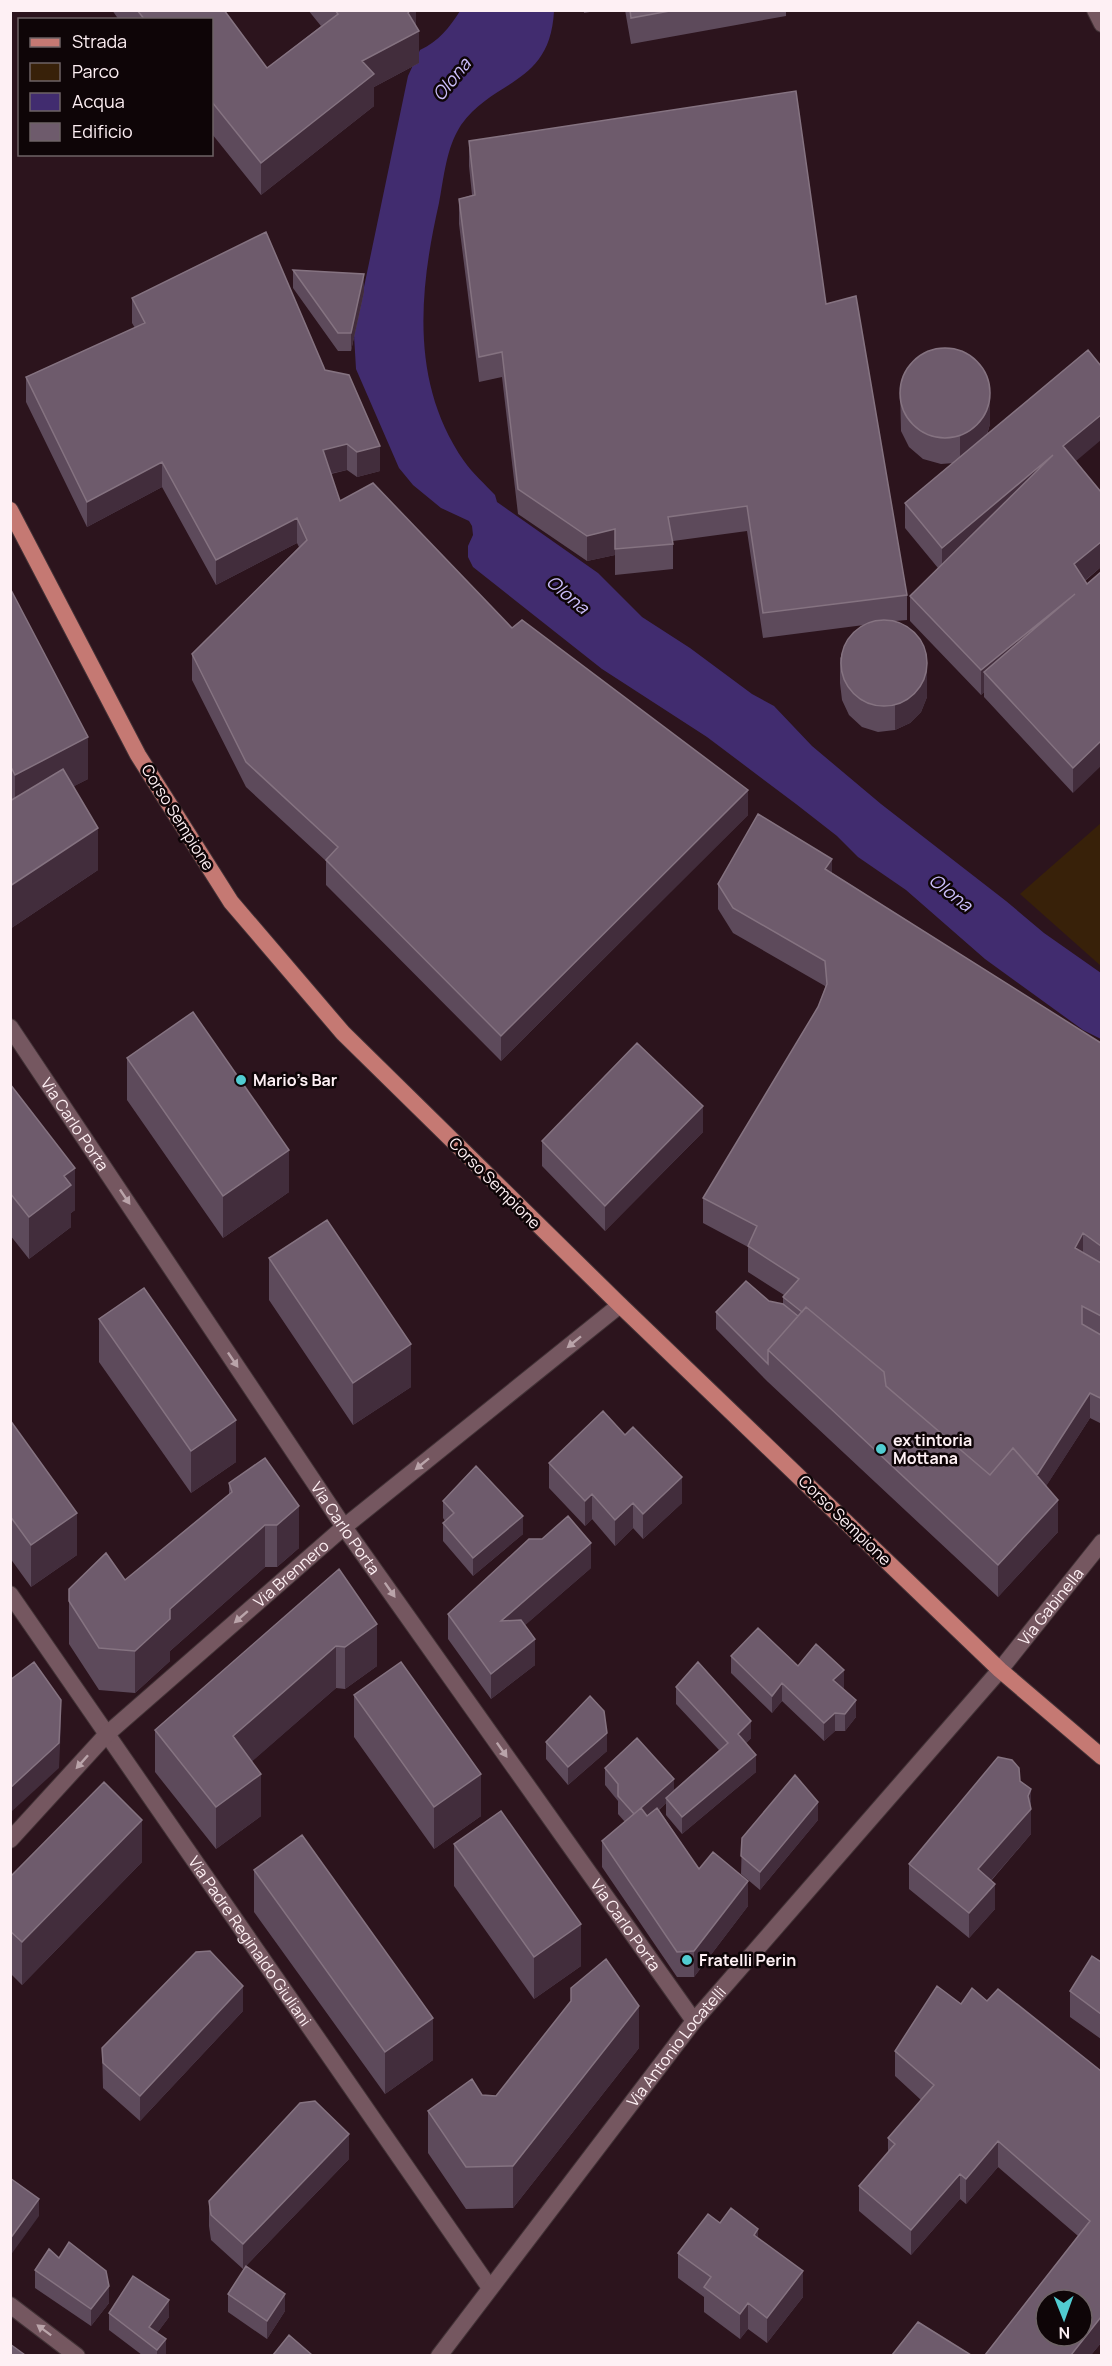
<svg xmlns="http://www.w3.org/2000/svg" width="1112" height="2366" font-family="Manrope,sans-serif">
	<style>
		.green { fill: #382109 }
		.water { fill: #412c6f }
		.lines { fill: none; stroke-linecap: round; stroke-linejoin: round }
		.minor-casing { stroke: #423236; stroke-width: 18 }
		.primary-casing { stroke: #423236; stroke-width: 18 }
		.minor { stroke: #755760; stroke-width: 16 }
		.primary { stroke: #c57973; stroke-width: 16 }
		.wall { fill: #5d4a5b }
		.shaded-wall { fill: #422d3c }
		.building { fill: #6e5b6c; stroke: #857381; stroke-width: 1.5; fill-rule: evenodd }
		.oneway { fill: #baa4aa }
		.poi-dot { fill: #51ccd1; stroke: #0e0507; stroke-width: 2 }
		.labels { text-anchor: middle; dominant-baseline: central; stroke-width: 5; stroke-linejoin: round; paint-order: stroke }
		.street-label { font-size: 16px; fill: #fef0f4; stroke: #0e0507 }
		.poi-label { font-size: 16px; font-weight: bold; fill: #fef0f4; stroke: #0e0507; text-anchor: start }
		.water-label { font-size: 18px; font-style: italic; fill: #cbbefa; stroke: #0e0507 }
	</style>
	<rect width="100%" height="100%" fill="#2c141d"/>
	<!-- green -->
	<path class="green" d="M1101 823V966L1020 894Z"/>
	<!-- water -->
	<path class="water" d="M460 11H554C550 86 494 78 461 125 446 148 444 177 439 203 419 291 410 383 464 461 473 474 485 484 495 495L497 502 598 573 642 617 690 648 752 694 774 706 812 746 881 804 1006 901 1044 933 1101 973V1039L1083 1030 985 959 906 890 858 857 837 836 796 804 707 737 602 669 473 567 468 557V546L473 535 472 526 469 521 441 508 413 485 399 468 356 369 354 335 408 76 420 50C439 41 449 28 460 11Z"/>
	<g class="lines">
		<defs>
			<g id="minor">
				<path d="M1095 10 1102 24"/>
				<path id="s1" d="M10 1027 344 1527 694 2021"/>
				<path id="s2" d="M10 1594 490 2288"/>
				<path id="s3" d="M10 1840 107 1734 344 1527 620 1305"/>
				<path d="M10 2305 77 2356"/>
				<path id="s4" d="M439 2356 694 2021 1000 1670 1102 1542"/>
			</g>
			<path id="primary" d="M10 510 138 755 231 902 343 1033 620 1305 1000 1670 1102 1757"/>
		</defs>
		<!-- minor casing -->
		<use href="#minor" class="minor-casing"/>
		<!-- primary casing -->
		<use href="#primary" class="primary-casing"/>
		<!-- minor -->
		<use href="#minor" class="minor"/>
		<!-- primary -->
		<use href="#primary" class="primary"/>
	</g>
	<!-- wall -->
	<path class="wall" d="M112 10H224L267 68 321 26 308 10H416V26L419 63 374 87V106L261 195 212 134V20H119Z
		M584 10H602L584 13Z
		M625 10H786V16L631 44Z
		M469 141 826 304 907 595V620L895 621 927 697 921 712 910 723 895 730 878 732 862 727 849 715 842 700 840 683V658L864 625 763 638 747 531 673 541V569L615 575V555L587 561 518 514 502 377 479 382 459 224V199L472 195 469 166Z
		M293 270 364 292 351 351H338L293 288Z
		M132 298 325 370 380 471 357 477 347 470 331 474 340 501 512 628 748 815 501 1061 326 885V861L246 787 192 680V654L299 547 297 543 216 585 162 487 87 527 26 402V377L135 328 132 323Z
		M900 387 990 424 987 435 1076 461 1101 492V567L1085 581 1073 793 984 697V692L981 695 910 621V596L938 568 905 528V503L954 463 941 464 923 459 909 447 901 431Z
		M10 588 88 779 74 786 98 870 10 929Z
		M832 873 1101 1043V1421L1100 1423 1090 1418 1046 1486 1058 1532 998 1597 768 1382 716 1329V1312L769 1301 783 1304V1297L784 1295 748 1272V1247L703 1223V1198L818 1007 825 988V986L733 933 718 909V884Z
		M127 1058 289 1192 223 1238 127 1100Z
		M10 1084 75 1210 71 1213V1227L29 1259 10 1235Z
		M703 1132 605 1231 542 1166V1141Z
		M269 1258 411 1387 353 1425 269 1300Z
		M99 1319 236 1462 191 1493 99 1362Z
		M10 1420 77 1555 31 1587 10 1558Z
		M625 1435 682 1503 643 1539 633 1528 615 1546 592 1519 585 1526 549 1488V1463Z
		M265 1458 299 1548 277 1567H265L170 1651V1661L135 1693 99 1690 69 1644V1601L125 1580 229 1494V1483Z
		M443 1501 523 1534 473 1576 443 1541V1523L445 1521 443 1518Z
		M591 1568 525 1625 535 1665 491 1699 448 1639V1614Z
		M339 1569 377 1666 345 1689 336 1688 252 1761 261 1816 216 1849 155 1772V1730Z
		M731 1656 798 1666 844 1687 843 1688 856 1717 845 1731H835L824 1741 782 1701 772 1713 731 1673Z
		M676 1687 751 1738 746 1743 756 1772 682 1834 666 1815V1803L659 1810 699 1869 748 1906 694 1977H677L602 1867V1841L625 1822 618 1814V1801L605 1785V1768L674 1790 719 1750 676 1704Z
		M354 1695 481 1816 434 1849 354 1737Z
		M546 1742 607 1751 568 1785 546 1759Z
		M1020 1781 1031 1789V1834L991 1881 995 1909 969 1938 909 1889V1864Z
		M818 1820 760 1890 741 1874 742 1838Z
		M454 1844 581 1966 534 1999 454 1886Z
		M142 1862 22 1985 10 1973V1877Z
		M254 1870 433 2060 385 2094 254 1912Z
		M1101 1962V2039L1070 2017V1991Z
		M987 2001 1101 2071V2343L1091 2355H985L1078 2236 998 2167 966 2204 960 2199 911 2255 859 2211V2186L888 2152V2138L921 2100 895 2076V2051L961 2004Z
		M243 2011 140 2121 103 2088 102 2048Z
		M639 2048 513 2208 466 2209 428 2153V2111L482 2095 496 2096Z
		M349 2159 243 2269 211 2240 209 2226V2201Z
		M720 2223 758 2238 803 2297 767 2343 748 2329 740 2339 704 2312V2297L678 2278V2253Z
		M59 2258 109 2303 91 2326 35 2288V2270Z
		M228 2294 285 2311 267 2339 228 2312Z
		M109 2313 169 2317 157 2333 166 2355H142L109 2330Z"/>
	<!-- shaded-wall -->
	<path class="shaded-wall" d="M410 10H416V33L419 31V63L374 87V106L261 195V163L362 61Z
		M364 274V292L351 351V333Z
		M990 399V424L985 440 960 462V437Z
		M1101 415V440L1063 472V446Z
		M347 444V470L323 475V450Z
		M380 446V471L357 477V452Z
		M1053 455 942 573V548Z
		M162 462V487L87 527V502Z
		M297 518V543L216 585V560Z
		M615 529V555L587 561V536Z
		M1101 542V567L1074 589V564Z
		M1075 594 984 672V692L981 695V670Z
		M927 656V697L921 712 910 723 895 730V705Z
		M88 737V779L15 817V775Z
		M1101 741V766L1073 793V768Z
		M748 790V815L501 1061V1036Z
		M98 828V870L10 929V886Z
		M832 859V884L825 869Z
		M703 1106V1132L605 1231V1206Z
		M289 1150V1192L223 1238V1196Z
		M75 1168V1210L71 1213V1227L29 1259V1217L64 1176Z
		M1083 1233V1258L1075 1248Z
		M411 1344V1387L353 1425V1383Z
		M1090 1393V1418L1034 1505V1480Z
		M1101 1395V1421L1100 1423V1398Z
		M236 1420V1462L191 1493V1451Z
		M682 1477V1503L643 1539V1514Z
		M592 1494V1519L585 1526V1501Z
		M1058 1500V1532L998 1597V1565Z
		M633 1503V1528L615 1546V1520Z
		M299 1506V1548L277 1567V1525Z
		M77 1513V1555L31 1587V1545Z
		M523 1516V1534L473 1576V1558Z
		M265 1525V1567L170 1651V1661L135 1693V1651L170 1609Z
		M591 1543V1568L501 1646V1621Z
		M377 1624V1666L345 1689V1647Z
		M535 1639V1665L491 1699V1674Z
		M336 1646V1688L233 1778V1736Z
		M844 1670V1687L833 1697V1680Z
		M782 1683V1701L772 1713V1696Z
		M61 1700V1725L59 1768 10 1813V1788Z
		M856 1700V1717L845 1731V1714Z
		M835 1713V1731L824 1741V1723Z
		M751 1721V1738L738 1751V1734Z
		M607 1733V1751L568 1785V1767Z
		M756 1755V1772L682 1834V1817Z
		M261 1774V1816L216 1849V1807Z
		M481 1774V1816L434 1849V1807Z
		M674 1779V1796L666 1798V1803L634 1831V1814Z
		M1031 1789V1834L978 1895V1869L1028 1796Z
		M818 1802V1820L760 1890V1872Z
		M142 1820V1862L22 1985V1942Z
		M748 1881V1906L694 1977V1951Z
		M995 1884V1909L969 1938V1913Z
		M581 1924V1966L534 1999V1957Z
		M243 1986V2011L140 2121V2096Z
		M639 2006V2048L513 2208V2166Z
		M433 2018V2060L385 2094V2052Z
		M349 2134V2159L243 2269V2244Z
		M998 2141V2167L966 2204V2179Z
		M960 2174V2199L911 2255V2230Z
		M39 2199V2216L10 2256V2239Z
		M758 2229V2254L754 2235Z
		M803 2271V2297L767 2343V2318Z
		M109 2286V2303L91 2326V2309Z
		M285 2294V2311L267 2339V2321Z
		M169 2300V2317L149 2344V2327Z
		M748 2303V2329L740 2339V2314Z
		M1101 2317V2343L1091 2355H1071Z
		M166 2339V2355H157V2350Z"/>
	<!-- building -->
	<path class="building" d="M137 10H224L267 68 338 14 335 10H410L408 13 419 31 362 61 374 74 261 163 212 102V20H145Z
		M630 10H675L631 18Z
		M796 91 826 304 856 296 907 595 763 613 747 506 668 517 673 544 615 549V529L587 536 518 489 502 352 479 357 459 199 475 195 469 141Z
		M266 232 325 370 349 375 380 446 357 452 347 444 323 450 340 501 373 483 512 628 522 620 748 790 501 1036 326 860 338 847 246 762 192 654 307 540 297 518 216 560 162 462 87 502 26 377 145 323 132 298Z
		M293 270 364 274 351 333H338Z
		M900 393a45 45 0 1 1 90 0a45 45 0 1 1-90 0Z
		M1088 350 1101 366V415L1063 446 1101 492V542L1074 564 1087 584 1101 572V741L1073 768 984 672 1075 594 981 670 910 596 1053 455 942 548 905 503Z
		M10 588 88 737 15 775 10 765Z
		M841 663a43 43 0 1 1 86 0a43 43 0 1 1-86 0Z
		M63 769 98 828 10 886V801Z
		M758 814 832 859 825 869 1101 1043V1246L1083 1233 1075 1248 1101 1263V1316L1082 1306V1324L1101 1335V1395L1100 1398 1090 1393 1037 1475 1013 1448 990 1475 886 1386 884 1372 806 1307 802 1312 783 1297 799 1279 748 1246 757 1226 703 1198 818 1007 827 984 825 961 733 908 718 884Z
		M193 1012 289 1150 223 1196 127 1058Z
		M637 1043 703 1106 605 1206 542 1141Z
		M10 1084 75 1168 64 1176 71 1185 29 1217 10 1193Z
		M327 1220 411 1344 353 1383 269 1258Z
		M746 1281 769 1301 783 1304 798 1316 768 1350V1364L716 1312Z
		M144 1288 236 1420 191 1451 99 1319Z
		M806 1307 884 1372 886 1386 990 1475 1013 1448 1058 1500 998 1565 768 1350Z
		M603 1411 625 1435 633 1427 682 1477 643 1514 633 1503 615 1520 592 1494 585 1501 549 1463Z
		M10 1420 77 1513 31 1545 10 1516Z
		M265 1458 299 1506 277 1525H265L170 1609V1619L135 1651 99 1648 69 1601V1589L106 1553 125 1580 232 1492 229 1483Z
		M476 1466 523 1516 473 1558 443 1523 454 1513 443 1501Z
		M568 1516 591 1543 501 1621 521 1620 535 1639 491 1674 448 1614 529 1539H542Z
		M339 1569 377 1624 345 1647 336 1646 233 1736 261 1774 216 1807 155 1730Z
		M758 1628 798 1666 816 1644 844 1670 833 1680 856 1700 845 1714 835 1713 824 1723 782 1683 772 1696 731 1656Z
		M34 1662 61 1700 59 1743 10 1788V1680Z
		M401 1662 481 1774 434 1807 354 1695Z
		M698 1662 751 1721 738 1734 756 1755 682 1817 666 1798 728 1743 676 1687Z
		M590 1696 604 1711 607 1733 568 1767 546 1742Z
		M637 1738 674 1779 634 1814 618 1796V1784L605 1768Z
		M998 1757 1012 1760 1019 1768 1020 1781 1031 1789 1028 1796 1031 1809 978 1869 995 1884 969 1913 909 1864Z
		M795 1775 818 1802 760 1872 741 1856 742 1838Z
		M104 1782 142 1820 22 1942 10 1931V1877Z
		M641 1808 647 1816 657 1808 699 1869 713 1852 748 1881 694 1951 677 1952 602 1841Z
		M501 1811 581 1924 534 1957 454 1844Z
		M302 1835 433 2018 385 2052 254 1870Z
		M210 1951 243 1986 140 2096 103 2063 102 2048 196 1952Z
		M1092 1956 1101 1962V2014L1070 1991Z
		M606 1959 639 2006 513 2166 466 2167 428 2111 472 2079 482 2095 496 2096 571 2001V1988Z
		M937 1986 961 2004 972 1988 987 2001 998 1989 1101 2071V2317L1071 2355H985L1090 2221 998 2141 966 2179 960 2174 911 2230 859 2186 895 2144 888 2138 934 2085 895 2051ZM1046 2300H1082V2336H1046Z
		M315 2101 349 2134 243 2244 211 2215 209 2201 300 2103Z
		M10 2178 39 2199 10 2239Z
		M731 2208 758 2229 754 2235 803 2271 767 2318 748 2303 740 2314 704 2287 711 2277 678 2253 708 2214 720 2223Z
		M69 2242 106 2271 109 2286 91 2309 35 2270 49 2249 59 2258Z
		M246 2266 285 2294 267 2321 228 2294Z
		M133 2276 169 2300 149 2327 166 2339 157 2350 109 2313Z
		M918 2322 971 2355H892Z
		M289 2335 312 2355H273Z
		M10 2344 25 2355H10Z"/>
	<!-- one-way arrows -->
	<defs><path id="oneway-solid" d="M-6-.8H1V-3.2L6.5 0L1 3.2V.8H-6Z" transform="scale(1.5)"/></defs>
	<g class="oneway">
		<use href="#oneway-solid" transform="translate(125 1197) rotate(56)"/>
		<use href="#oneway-solid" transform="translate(574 1342) rotate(141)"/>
		<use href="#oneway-solid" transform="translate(233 1360) rotate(56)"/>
		<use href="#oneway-solid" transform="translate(422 1464) rotate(141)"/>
		<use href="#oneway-solid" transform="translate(390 1590) rotate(55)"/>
		<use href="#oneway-solid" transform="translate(241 1617) rotate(139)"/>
		<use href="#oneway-solid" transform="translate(502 1750) rotate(55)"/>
		<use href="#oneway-solid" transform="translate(82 1762) rotate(132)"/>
		<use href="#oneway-solid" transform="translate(44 2330) rotate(-143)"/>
	</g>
	<!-- markers -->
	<g class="poi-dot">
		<circle cx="241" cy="1080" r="6"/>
		<circle cx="881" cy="1449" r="6"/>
		<circle cx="687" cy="1960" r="6"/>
	</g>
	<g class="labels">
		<!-- street labels -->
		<g class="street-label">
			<text transform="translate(178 817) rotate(58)">Corso Sempione</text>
			<text stroke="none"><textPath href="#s1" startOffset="117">Via Carlo Porta</textPath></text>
			<text transform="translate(495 1183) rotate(45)">Corso Sempione</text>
			<text transform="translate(845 1520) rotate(44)">Corso Sempione</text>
			<text stroke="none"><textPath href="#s1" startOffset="603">Via Carlo Porta</textPath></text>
			<text stroke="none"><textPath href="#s3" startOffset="388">Via Brennero</textPath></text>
			<text stroke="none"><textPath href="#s4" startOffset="968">Via Gabinella</textPath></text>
			<text stroke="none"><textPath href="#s1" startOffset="1089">Via Carlo Porta</textPath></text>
			<text stroke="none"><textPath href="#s2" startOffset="422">Via Padre Reginaldo Giuliani</textPath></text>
			<text stroke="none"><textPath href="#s4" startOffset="390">Via Antonio Locatelli</textPath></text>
		</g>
		<!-- poi labels -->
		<g class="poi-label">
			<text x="253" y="1080">Mario's Bar</text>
			<text x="893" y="1440">ex tintoria<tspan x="893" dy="18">Mottana</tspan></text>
			<text x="699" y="1960">Fratelli Perin</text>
		</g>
		<!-- water labels -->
		<g class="water-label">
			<text transform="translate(451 79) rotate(-51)">Olona</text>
			<text transform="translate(568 594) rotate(40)">Olona</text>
			<text transform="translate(951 892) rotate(38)">Olona</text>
		</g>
	</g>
	<!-- border -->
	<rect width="1112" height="2366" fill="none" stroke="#fef0f4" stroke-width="24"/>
	<!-- legend -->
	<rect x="18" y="18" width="195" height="138" fill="#0e0507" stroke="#6e6366" stroke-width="1.5"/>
	<rect x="30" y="38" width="30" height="9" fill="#c57973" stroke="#6e6366" stroke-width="1.5"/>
	<text x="72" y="48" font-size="18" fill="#fef0f4">Strada</text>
	<rect x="30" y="63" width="30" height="18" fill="#382109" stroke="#6e6366" stroke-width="1.5"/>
	<text x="72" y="78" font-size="18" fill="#fef0f4">Parco</text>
	<rect x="30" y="93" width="30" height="18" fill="#412c6f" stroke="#6e6366" stroke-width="1.5"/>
	<text x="72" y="108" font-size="18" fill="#fef0f4">Acqua</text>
	<rect x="30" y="123" width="30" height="18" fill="#6e5b6c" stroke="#6e6366" stroke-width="1.5"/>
	<text x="72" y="138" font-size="18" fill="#fef0f4">Edificio</text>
	<!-- north arrow -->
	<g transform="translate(1064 2318) rotate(179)"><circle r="28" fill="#0e0507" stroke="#6e6366" stroke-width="1.5"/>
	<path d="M0-4.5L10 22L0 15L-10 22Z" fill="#51ccd1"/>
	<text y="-9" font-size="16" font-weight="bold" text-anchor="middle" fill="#fef0f4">N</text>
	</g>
</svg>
